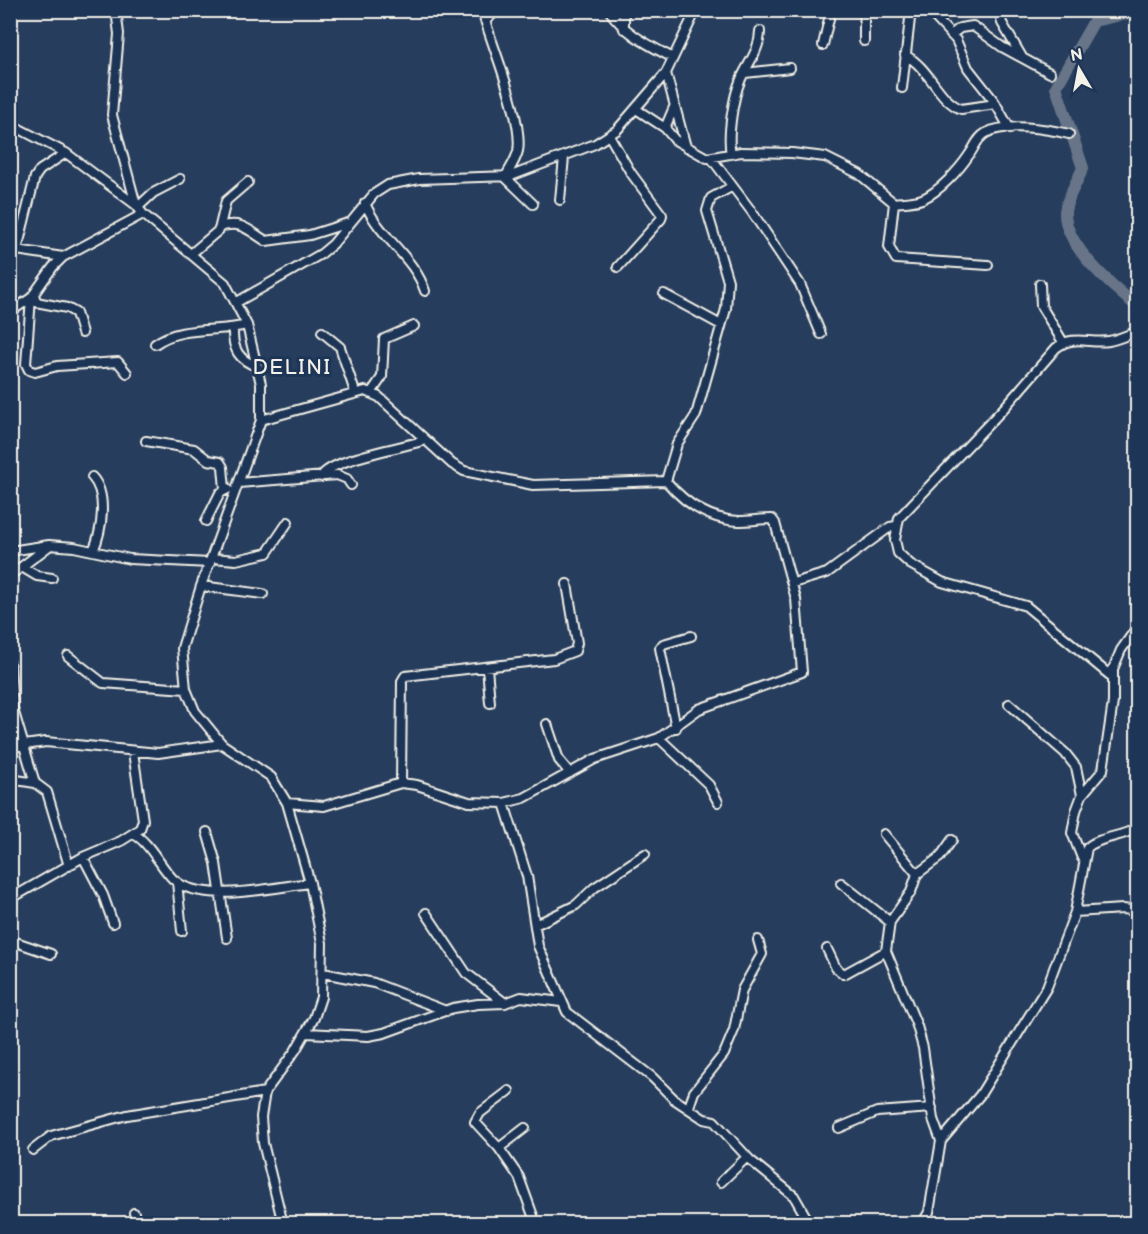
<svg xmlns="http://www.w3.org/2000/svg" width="1148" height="1234" font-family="'Balsamiq Sans',sans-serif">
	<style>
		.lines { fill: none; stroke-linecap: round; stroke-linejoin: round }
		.river { stroke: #677588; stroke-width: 12 }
		.minor-casing { stroke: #f4f1e8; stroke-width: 12 }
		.minor { stroke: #1d3557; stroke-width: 8 }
		.labels { text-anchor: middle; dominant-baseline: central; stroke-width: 6; stroke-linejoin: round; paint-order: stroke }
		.quarter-label { font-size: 21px; letter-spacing: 1.5px; fill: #f4f1e8; stroke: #1d3557 }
	</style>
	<rect width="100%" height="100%" fill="#263d5d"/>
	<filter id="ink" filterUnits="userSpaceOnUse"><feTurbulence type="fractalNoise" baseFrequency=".0167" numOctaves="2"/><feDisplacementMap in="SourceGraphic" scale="12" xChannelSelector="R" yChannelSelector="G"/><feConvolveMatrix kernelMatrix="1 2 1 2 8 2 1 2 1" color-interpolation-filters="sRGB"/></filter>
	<g filter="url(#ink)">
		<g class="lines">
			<!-- river -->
			<path class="river" d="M1138 11 1094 21 1056 87 1083 168C1078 180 1066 199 1065 212 1064 246 1113 287 1138 307"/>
			<defs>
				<path id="minor" d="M116 10 119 34 112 115 136 205 143 214 225 283 247 325 261 384V420L201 586 182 648 186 689 195 711 222 744 271 777 287 803 310 883 322 943 321 997 314 1018 295 1051 265 1092 261 1117 263 1143 283 1224
					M482 10C491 44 524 120 518 151 516 160 510 168 506 176
					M609 10C625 34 649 45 673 58
					M928 10 956 40 968 68 994 101 1010 129
					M999 10 1002 23 1022 57
					M485 21 497 10
					M624 29V10
					M951 35 960 28 973 26 1002 47 1050 73
					M864 41V10
					M823 45 831 10
					M905 55C930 68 938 100 961 109L996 104
					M666 73 686 147
					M745 73 790 68
					M902 88 911 10
					M636 109 665 128 675 140 707 158 741 152 792 153 825 157 859 174 894 203C903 202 913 202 922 199 939 192 959 170 969 155 975 147 977 138 986 133 1006 122 1048 129 1069 134
					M10 124 66 153 136 205
					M665 128 674 107
					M609 135 631 173 662 215 661 219 618 267
					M731 154C727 136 733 97 741 79 748 63 760 50 760 31
					M712 159 752 212 800 284 821 334
					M504 176 533 204
					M560 200 564 157
					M365 203C379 237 414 257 425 291
					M894 203 889 247 896 259 988 265
					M138 207 153 193 180 179
					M220 227C242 220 249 231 266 241L310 235 348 223
					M10 249 63 257
					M17 250 35 177 40 170 66 153
					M192 253 219 230 226 201 248 182
					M1040 284 1041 306 1063 342
					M34 294 36 302 67 308 76 313 82 333
					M664 294 721 325
					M31 298 26 364 29 370 35 372 57 366 118 362 127 373
					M237 302 321 254 333 244 374 194 388 185 419 179 511 176 595 144 617 130 666 73 696 10
					M10 312 31 298 53 267 63 257 143 214
					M233 328C232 350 239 360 258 367
					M322 332 340 347 355 392
					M155 344C182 325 216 333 247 325
					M371 393 382 377 384 339 414 326
					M261 420 365 391 379 397 452 464 464 471 533 485 666 481 677 444 696 415 726 309 728 281 707 211 711 198 731 187
					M146 441 194 449 208 460 220 462 223 467 225 489
					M92 477C108 494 102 531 93 551
					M321 477C330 459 404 447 426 440
					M239 483 337 475 347 479 351 485
					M206 521 220 493 228 489
					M10 551 49 545 74 547 130 559 210 563
					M213 558 236 560 267 553 288 522
					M22 567 37 576 52 578
					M12 574 49 546
					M793 583 827 573 890 527 896 526
					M201 586 263 594
					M68 656 103 683 186 689
					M10 665 13 709 35 783 47 792 69 866
					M487 667 490 703
					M1112 677 1026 606 942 582 910 564 898 553 895 540 899 518 1004 408 1056 348C1073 334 1089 344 1109 341 1116 340 1125 336 1133 333
					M1009 704 1065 753 1076 767 1082 795
					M547 724 559 760 570 773
					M676 728 660 648 663 644 691 636
					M659 738 709 785 718 802
					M10 747 46 742 158 753 222 744
					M10 775 17 780 35 783
					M401 783 402 681 405 676 554 659 575 651 577 643 567 584
					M287 803 324 806 401 783 417 785 469 802 504 803 524 798 595 759 659 738 699 709 802 672 796 599 775 523 772 519C761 519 750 521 739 521 709 520 684 502 666 481
					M504 803 527 876 538 946 567 1012 652 1077 674 1099 704 1119 714 1121 750 1160 794 1196 810 1224
					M207 832 216 863 227 938
					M133 834C148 840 160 866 173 879 200 905 274 887 310 883
					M884 834 917 874 911 892 890 922 886 951 917 1026 923 1048 933 1119 941 1141
					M83 857 103 895 113 923
					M1082 858 1072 833 1076 811 1082 795 1103 770 1113 702V669L1121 650 1138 626
					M917 874 940 857 952 840
					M177 882 182 931
					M841 883 890 922
					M10 899 83 857 121 841 140 829 143 820 133 752
					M1075 912 1123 909 1138 911
					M426 913 466 973 505 1003
					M535 925 576 905 594 888 645 854
					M10 940 51 954
					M827 949 836 968 844 974 886 951
					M323 973 374 983 446 1011
					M306 1033 368 1036 384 1033 453 1008 478 1004 505 1003 521 997 561 1002
					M509 1091 480 1113 475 1122 499 1148 519 1177 536 1224
					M689 1107 694 1092 724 1054 734 1030 742 990 762 954 758 940
					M839 1128 877 1112 932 1108
					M499 1148 525 1128
					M33 1150 51 1136 127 1115 265 1092
					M721 1182 747 1157
					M134 1213 136 1224
					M922 1224 929 1212 941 1141 980 1095 1047 987 1075 912 1087 848C1099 836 1123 838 1138 827"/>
			</defs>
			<!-- minor casing -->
			<use href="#minor" class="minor-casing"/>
			<!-- minor -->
			<use href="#minor" class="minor"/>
		</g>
	</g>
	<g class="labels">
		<!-- quarter labels -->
		<g class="quarter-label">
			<text x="292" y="367">DELINI</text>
		</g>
	</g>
	<!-- margin -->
	<rect width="1148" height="1234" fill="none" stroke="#1d3557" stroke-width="36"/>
	<rect x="18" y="18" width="1112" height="1198" fill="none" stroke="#f4f1e8" stroke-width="2" filter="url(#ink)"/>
	<!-- north arrow -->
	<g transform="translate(1079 69) rotate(350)" stroke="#1d3557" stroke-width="4.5" paint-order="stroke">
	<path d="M0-4.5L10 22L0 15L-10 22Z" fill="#f4f1e8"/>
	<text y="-9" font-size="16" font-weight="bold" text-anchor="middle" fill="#f4f1e8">N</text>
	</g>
</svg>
